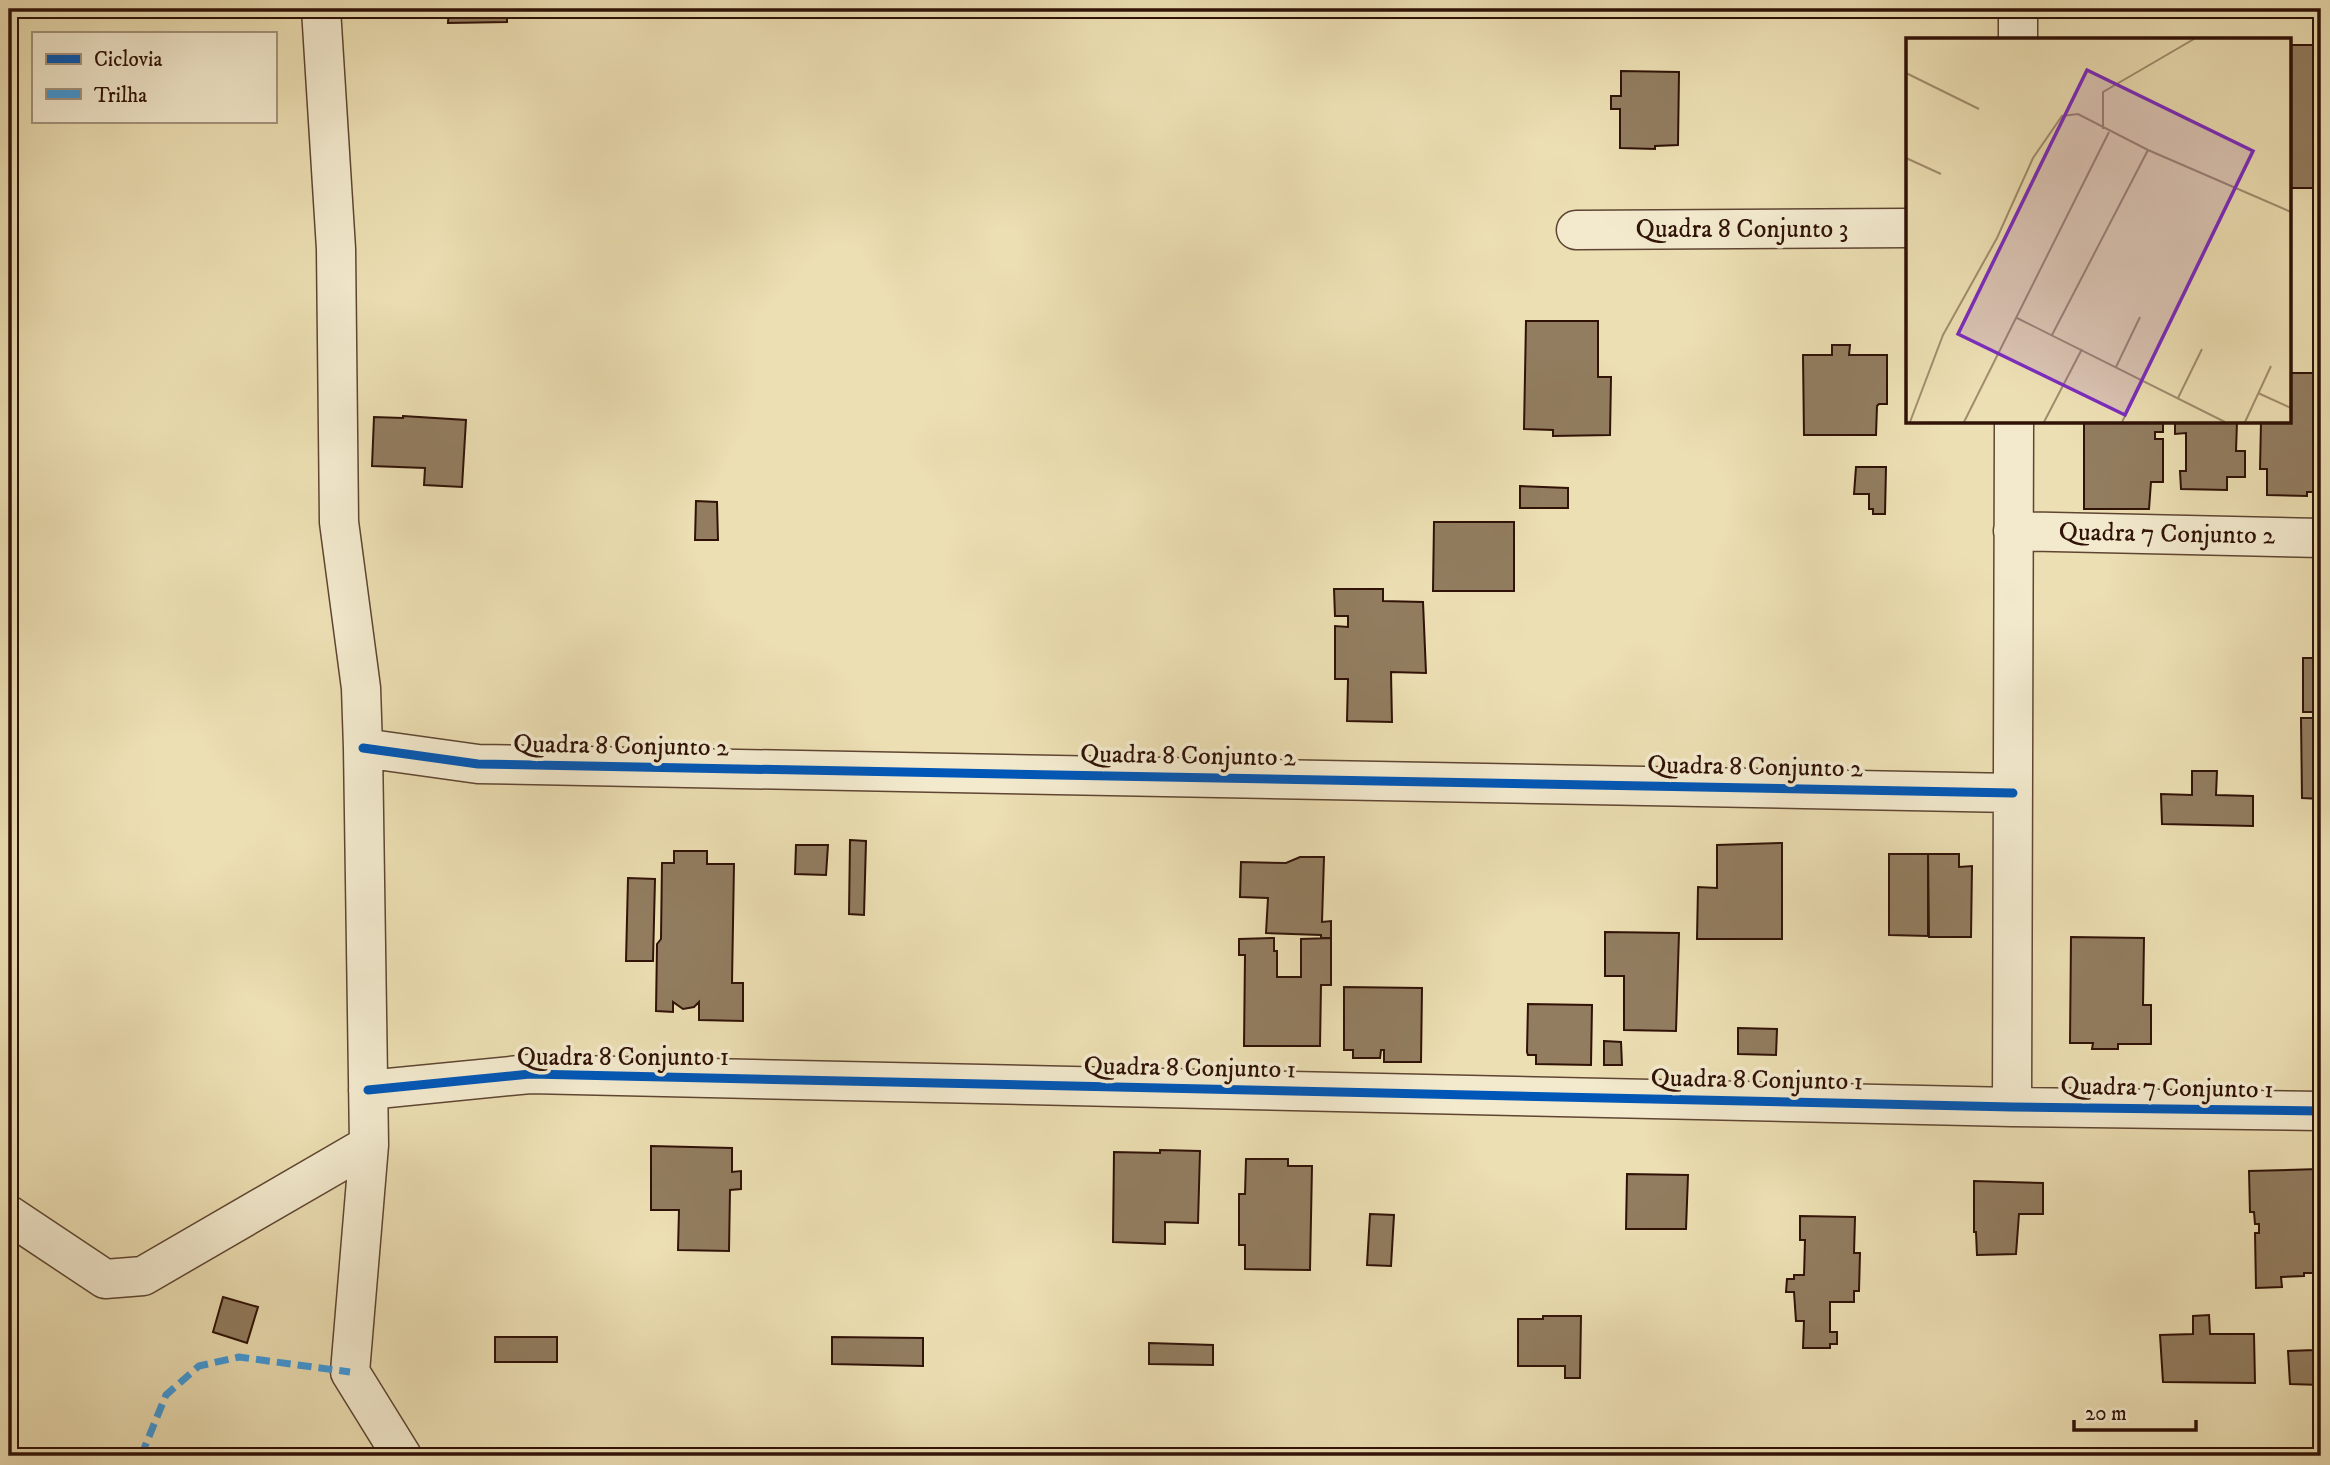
<svg xmlns="http://www.w3.org/2000/svg" width="2330" height="1465" font-family="'IM FELL DW Pica',serif">
	<style>
		.building { fill: #927d60; stroke: #301207; stroke-width: 2 }
		.lines { fill: none; stroke-linecap: round; stroke-linejoin: round }
		.minor-casing { stroke: #5f4532; stroke-width: 41 }
		.minor { stroke: #f3eace; stroke-width: 38 }
		.quiet { stroke: #3e9add; stroke-width: 7; stroke-dasharray: 14 7; stroke-linecap: butt }
		.cycleway-casing { stroke: #f3eace; stroke-width: 13 }
		.cycleway { stroke: #0057b8; stroke-width: 9 }
		.labels { text-anchor: middle; dominant-baseline: central; stroke-width: 7; stroke-linejoin: round; paint-order: stroke }
		.street-label { font-size: 26px; fill: #301207; stroke: #f3eace }
		.inset-road { fill: none; stroke: #a18d6e; stroke-width: 2 }
		.view { fill: #7b2cbf; fill-opacity: 0.15; stroke: #7b2cbf; stroke-width: 3.5 }
		.inset-edge { fill: none; stroke: #301207; stroke-width: 3.5 }
	</style>
	<rect width="100%" height="100%" fill="#ecdfb3"/>
	<filter id="stains"><feTurbulence type="fractalNoise" baseFrequency=".00286" numOctaves="4"/><feColorMatrix values="0 0 0 0 .2 0 0 0 0 .09 0 0 0 0 .02 0 0 0 .5 -.17"/></filter>
	<radialGradient id="worn" r=".72"><stop offset=".6" stop-color="#630" stop-opacity="0"/><stop offset="1" stop-color="#630" stop-opacity=".3"/></radialGradient>
	<!-- building -->
	<path class="building" d="M449 9H507V22L448 23Z
		M2290 45H2321V188H2290Z
		M1621 71 1679 72 1678 145 1655 146V149L1620 148V109H1611V96H1621Z
		M1526 321H1598V377H1611L1610 435 1553 436V430L1524 429Z
		M1832 345H1850L1849 355H1887V404H1879L1877 406 1876 435H1804L1803 355H1832Z
		M2290 373H2321V492H2307V496L2267 495V469H2260L2261 422H2290Z
		M403 416 466 420 462 487 424 485 425 468 372 466 374 417 403 418Z
		M2084 422H2163V432H2155V439H2163V482H2151L2149 509H2084Z
		M2175 422H2237L2236 451H2245V477H2227V490L2181 489 2180 471H2186V433L2175 434Z
		M1856 467H1886L1885 514H1873V509H1869V494H1854Z
		M1520 486 1568 488V508H1520Z
		M696 501 717 502 718 540H695Z
		M1434 522H1514V591H1433Z
		M1334 589H1383V601L1423 602 1426 673 1391 672 1392 722 1347 721 1348 679H1335V626L1348 627V616H1335Z
		M2303 658H2321V712H2303Z
		M2301 718H2321V799L2302 798Z
		M2192 771H2217L2216 795 2253 796V826L2162 824 2161 794 2192 795Z
		M850 840 866 841 864 915 849 914Z
		M1782 843V939H1697L1698 887 1717 888V845Z
		M796 845H828L826 875 795 874Z
		M674 851H707V864H734L732 983H743V1021L699 1020V1002L694 1007 683 1009 673 1002V1012L656 1011 657 944 661 939 662 863H674Z
		M1889 854H1928V936L1889 935Z
		M1928 854H1959V867L1972 866 1971 937H1929Z
		M1300 857H1324L1322 922 1331 921V938H1321V935L1266 933 1268 898 1240 897 1241 862 1286 863Z
		M628 878 655 879 653 961H626Z
		M1605 932 1679 933 1676 1031 1624 1030V976H1605Z
		M2071 937 2144 938 2143 1005H2151V1044H2118V1049H2092L2093 1043H2070Z
		M1274 938V951H1277V977H1301V939L1331 938V985H1321L1320 1046H1244L1245 955H1239V939Z
		M1344 987 1422 988 1421 1062H1384V1050H1381L1380 1058H1353V1050H1344Z
		M1528 1004 1592 1005 1591 1065 1536 1064V1055H1528L1527 1052Z
		M1738 1028 1777 1029 1776 1055 1738 1054Z
		M1604 1041 1621 1042 1622 1065H1604Z
		M651 1146 732 1148V1172L741 1171V1189L730 1190 729 1251 678 1250 679 1210H651Z
		M1160 1150 1200 1151 1198 1223 1165 1222V1244L1113 1242 1114 1152 1160 1153Z
		M1246 1159H1288V1166H1312L1310 1270 1245 1269V1245H1239V1194H1245Z
		M2319 1169V1175H2321V1385L2290 1384 2288 1351 2315 1350 2313 1273H2304V1276L2281 1277 2282 1287 2256 1288 2255 1233H2259V1224H2255L2254 1212H2250L2249 1171Z
		M1627 1174 1688 1175 1686 1229H1626Z
		M1974 1181 2043 1183V1214H2019L2016 1254 1977 1255 1976 1232H1974Z
		M1370 1214 1394 1215 1391 1266 1367 1265Z
		M1800 1216 1855 1217 1854 1253H1860L1859 1291H1854V1302H1830V1332H1837V1344H1830V1348H1803L1804 1321H1796L1794 1292H1786L1787 1279H1794V1275H1804L1805 1240H1800Z
		M223 1297 258 1307 247 1343 213 1332Z
		M2209 1315 2210 1334H2254L2255 1383 2163 1382 2160 1335 2193 1334V1316Z
		M1543 1316H1581L1580 1378H1565V1366H1518V1319H1543Z
		M495 1337H557V1362H495Z
		M832 1337 923 1338V1366L832 1364Z
		M1149 1343 1213 1345V1365L1149 1364Z"/>
	<g class="lines">
		<defs>
			<path id="minor" d="M321 9 336 249 339 522 361 688 363 748 369 1145 350 1372 402 1456
				M2018 40V9
				M1576 230 1908 228
				M2013 531 2321 538
				M363 748 478 764 2013 793
				M368 1090 530 1074 2012 1107 2321 1111
				M2012 1107 2014 422
				M9 1215 105 1279 143 1276 369 1145"/>
		</defs>
		<!-- minor casing -->
		<use href="#minor" class="minor-casing"/>
		<!-- minor -->
		<use href="#minor" class="minor"/>
		<!-- quiet -->
		<path class="quiet" d="M141 1456 166 1395 199 1366 239 1357 350 1372"/>
		<defs>
			<path id="cycleway" d="M363 748 478 764 2013 793
				M368 1090 530 1074 2012 1107 2321 1111"/>
		</defs>
		<!-- cycleway casing -->
		<use href="#cycleway" class="cycleway-casing"/>
		<!-- cycleway -->
		<use href="#cycleway" class="cycleway"/>
	</g>
	<g class="labels">
		<!-- street labels -->
		<g class="street-label">
			<text x="1742" y="229">Quadra 8 Conjunto 3</text>
			<text transform="translate(2167 534) rotate(1)">Quadra 7 Conjunto 2</text>
			<text transform="translate(621 746) rotate(1)">Quadra 8 Conjunto 2</text>
			<text transform="translate(1188 756) rotate(1)">Quadra 8 Conjunto 2</text>
			<text transform="translate(1755 767) rotate(1)">Quadra 8 Conjunto 2</text>
			<text x="623" y="1057">Quadra 8 Conjunto 1</text>
			<text transform="translate(1190 1068) rotate(1)">Quadra 8 Conjunto 1</text>
			<text transform="translate(1757 1080) rotate(1)">Quadra 8 Conjunto 1</text>
			<text transform="translate(2167 1088) rotate(1)">Quadra 7 Conjunto 1</text>
		</g>
	</g>
	<!-- overview -->
	<g transform="translate(1906 38)">
		<rect width="385" height="385" fill="#ecdfb3"/>
		<path class="inset-road" d="M0 35 73 71M197 91V54L288 1M0 120 35 136M111 280 319 384M146 297 242 112M210 329 234 279M352 355 385 370M272 360 296 311M4 384 37 297 91 200 127 120 156 78 172 76 242 112 385 174M58 384 203 94M138 384 176 311M216 384 237 342M339 384 365 328"/>
		<path class="view" d="M181 32 347 113 219 377 52 296Z"/>
		<rect width="385" height="385" class="inset-edge"/>
	</g>
	<!-- margin -->
	<rect width="2330" height="1465" fill="none" stroke="#ecdfb3" stroke-width="35"/>
	<rect x="10" y="10" width="2309" height="1444" fill="none" stroke="#301207" stroke-width="3.5"/>
	<rect x="18" y="18" width="2295" height="1430" fill="none" stroke="#301207" stroke-width="2"/>
	<!-- legend -->
	<rect x="32" y="32" width="245" height="91" fill="#f3eace" stroke="#a5947e" stroke-width="2"/>
	<rect x="46" y="54" width="35" height="10" fill="#0057b8" stroke="#a5947e" stroke-width="2"/>
	<text x="94" y="66" font-size="21" fill="#301207">Ciclovia</text>
	<rect x="46" y="89" width="35" height="10" fill="#3e9add" stroke="#a5947e" stroke-width="2"/>
	<text x="94" y="102" font-size="21" fill="#301207">Trilha</text>
	<!-- scale -->
	<path d="M2074 1420v10h122v-10" fill="none" stroke="#301207" stroke-width="3.5"/>
	<text x="2085" y="1420" font-size="21" fill="#301207" stroke="#f3eace" stroke-width="5" paint-order="stroke">20 m</text>
	<rect width="100%" height="100%" filter="url(#stains)"/>
	<rect width="100%" height="100%" fill="url(#worn)"/>
</svg>
